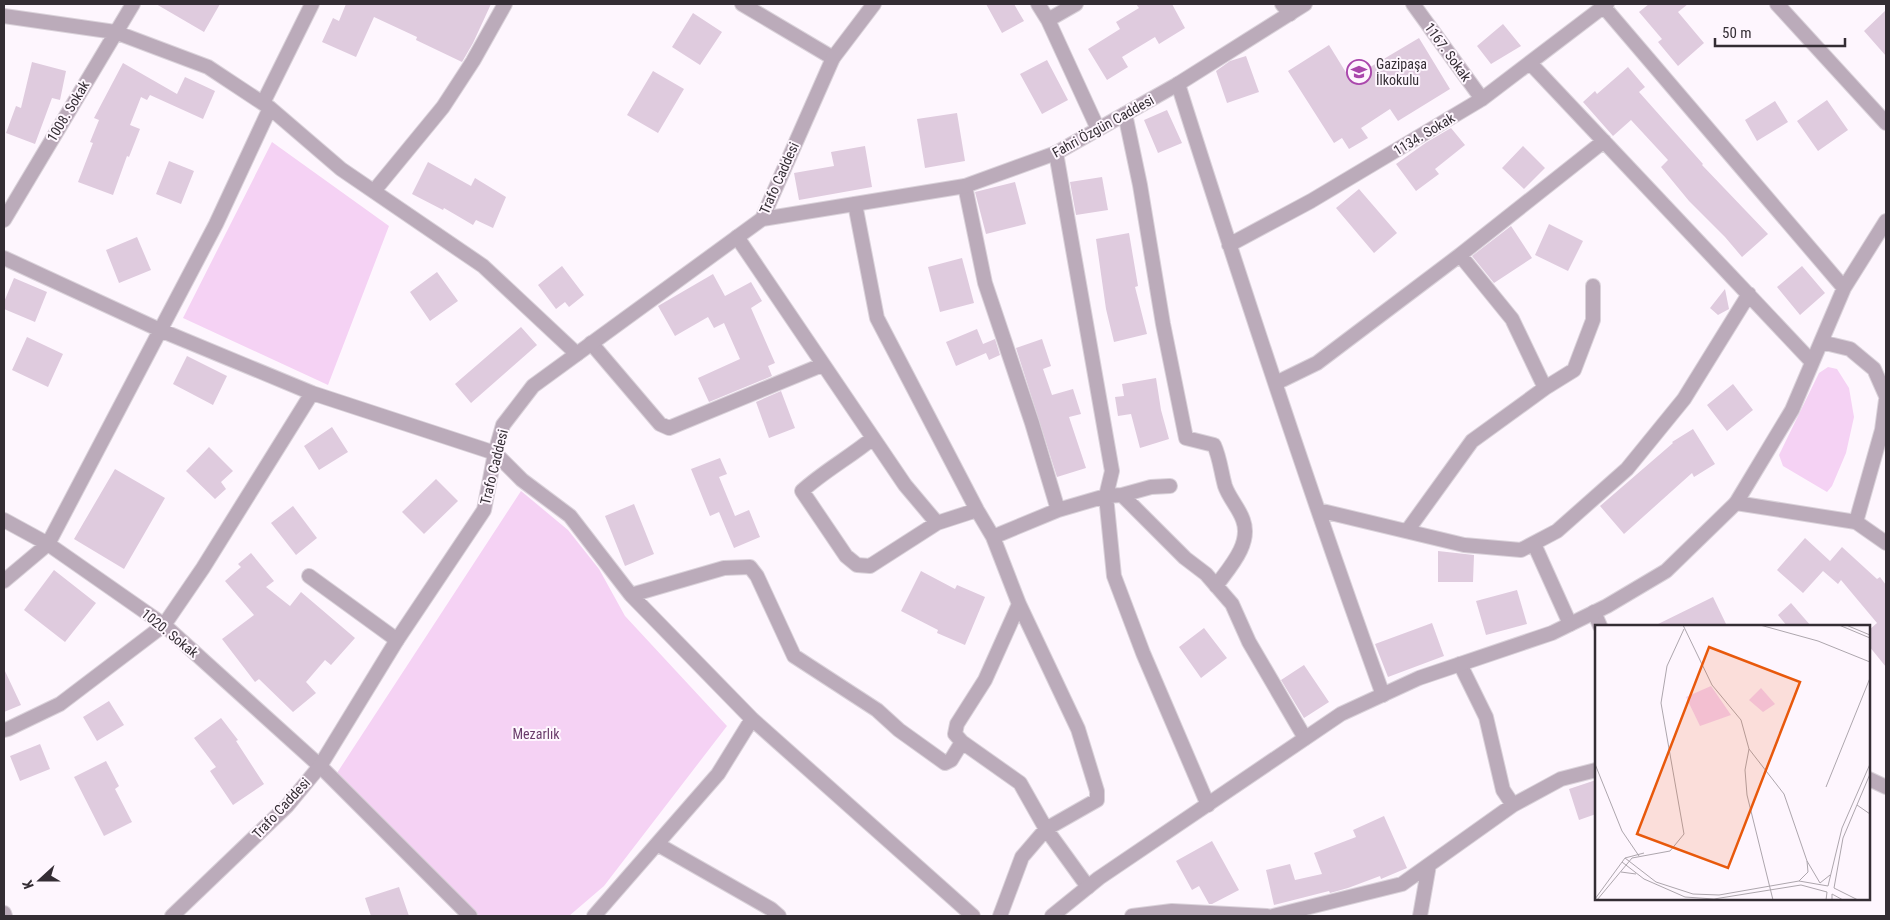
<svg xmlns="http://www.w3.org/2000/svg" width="1890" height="920" font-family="'Roboto Condensed',sans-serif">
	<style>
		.green { fill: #f5d2f4 }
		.building { fill: #dfcbde }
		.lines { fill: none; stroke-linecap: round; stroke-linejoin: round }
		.minor-casing { stroke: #dad2da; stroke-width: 16 }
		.tertiary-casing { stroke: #dad2da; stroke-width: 16 }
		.minor { stroke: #bbabba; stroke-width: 14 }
		.tertiary { stroke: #bbabba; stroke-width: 14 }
		.labels { text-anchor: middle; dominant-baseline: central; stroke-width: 4; stroke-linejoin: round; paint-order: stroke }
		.street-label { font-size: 14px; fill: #342d34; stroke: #fef6fe }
		.poi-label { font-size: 14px; fill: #342d34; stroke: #fef6fe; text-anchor: start }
		.park-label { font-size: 14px; fill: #6b3d6c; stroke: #fef6fe }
		.inset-road { fill: none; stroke: #ada6ad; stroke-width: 1 }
		.view { fill: #e8590c; fill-opacity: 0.15; stroke: #e8590c; stroke-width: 2.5 }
		.inset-edge { fill: none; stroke: #342d34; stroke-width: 2.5 }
	</style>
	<rect width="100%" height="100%" fill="#fef6fe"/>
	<!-- green -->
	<path class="green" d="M272 142 389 226 328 385 183 318Z
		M1828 367 1837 369 1849 388 1854 417 1846 453 1832 486 1827 492 1783 466 1779 455 1819 373Z
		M521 491 568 530 599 569 625 616 727 726 604 886 569 916H479L337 773Z"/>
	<!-- building -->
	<path class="building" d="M156 4H220L204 32Z
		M346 4H491L473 43 462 62 416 40 417 37 374 17 356 57 322 42 333 18 339 21Z
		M986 4H1014L1024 21 1002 33Z
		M1136 4H1172L1185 28 1159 44 1155 37 1122 57 1128 67 1107 80 1088 49 1120 29 1116 22 1139 8Z
		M1649 4H1688L1678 12 1704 43 1678 66 1658 42 1662 39 1639 12Z
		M1886 10V56L1864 31Z
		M693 13 722 32 700 65 672 47Z
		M1503 24 1521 46 1491 64 1477 46Z
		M1419 38 1450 89 1398 121 1390 109 1361 128 1368 138 1349 149 1342 138 1334 143 1288 71 1329 45 1350 79Z
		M1246 56 1259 92 1227 103 1216 71 1230 61Z
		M1047 60 1068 100 1042 114 1020 74Z
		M32 62 66 71 60 100 52 98 35 144 6 133 16 106 21 108Z
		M123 63 177 94 185 77 215 91 203 119 150 95 147 100 141 97 130 125 140 129 129 157 127 156 113 195 78 182 93 143 90 142 99 120 94 118Z
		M1628 67 1645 87 1639 92 1703 164 1702 165 1768 234 1742 257 1725 237 1689 201 1661 167 1668 160 1631 120 1613 136 1583 102 1595 91 1597 94Z
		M653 71 684 89 658 133 627 115Z
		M1827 100 1848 130 1818 151 1797 121Z
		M1775 101 1788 122 1757 141 1745 120Z
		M1167 110 1182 143 1158 153 1144 120Z
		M957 113 965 161 925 168 917 119Z
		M1451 128 1465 145 1435 169 1439 174 1416 191 1396 164 1427 142Z
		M865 146 872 187 799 200 794 173 834 166 831 152Z
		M1523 146 1545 168 1524 189 1502 168Z
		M169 161 194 171 181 204 156 194Z
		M428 162 471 186 475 178 506 197 493 228 476 220 473 225 444 208 443 210 412 194Z
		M1102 177 1108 210 1076 215 1070 182Z
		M1015 182 1026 224 986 234 975 192Z
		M1359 189 1397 233 1374 253 1336 208Z
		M1549 224 1583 241 1568 271 1535 255Z
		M1511 226 1532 258 1494 283 1472 256Z
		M1129 233 1138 286 1135 287 1147 334 1114 342 1106 309 1096 239Z
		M137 237 151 270 119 283 106 250Z
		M962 258 974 303 940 312 928 267Z
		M562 266 584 295 569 307 565 302 556 309 538 285Z
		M1802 266 1825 293 1800 315 1777 287Z
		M437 272 458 301 430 321 410 292Z
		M713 274 725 296 751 282 762 301 751 308 775 363 768 366 772 376 709 402 698 378 740 359 724 323 714 328 708 317 675 336 658 306Z
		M14 278 47 292 35 322 4 309V302Z
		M1725 289 1729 309 1718 315 1710 308Z
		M521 327 537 345 471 403 455 384Z
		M977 329 983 344 995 339 1000 355 989 360 986 353 956 366 946 342Z
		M27 337 63 354 48 387 12 370Z
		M1042 339 1051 366 1043 369 1052 395 1073 389 1081 414 1069 417 1086 468 1057 477 1016 348Z
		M187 356 227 376 213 405 173 384Z
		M1156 378 1161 410 1169 439 1140 448 1131 414 1118 416 1115 397 1124 396 1122 384Z
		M1733 384 1753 410 1727 431 1707 405Z
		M781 391 795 428 769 438 756 402Z
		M332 427 348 452 319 470 304 446Z
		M1693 429 1715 464 1694 477 1692 473 1624 534 1600 506 1673 443 1672 442Z
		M209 447 233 471 221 482 226 489 215 499 186 471Z
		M720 458 727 474 719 477 735 516 749 510 760 537 734 548 719 512 710 516 691 469Z
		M115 469 165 498 124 569 74 539Z
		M436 479 458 501 424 534 402 512Z
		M634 504 654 554 625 566 605 516Z
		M293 506 317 538 296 555 271 523Z
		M1805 538 1830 561 1842 547 1877 579 1880 577 1886 585V667L1869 646V630L1877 623 1841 580 1838 584 1823 571 1803 593 1777 570Z
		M1438 551 1474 555 1473 582H1438Z
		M251 553 274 581 266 587 290 606 301 592 355 638 331 665 325 660 306 682 316 693 293 712 259 679 255 682 222 639 254 615 225 581 241 567 238 564Z
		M54 570 96 603 65 642 24 610Z
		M921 571 955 589 957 585 985 597 965 645 937 633 938 630 901 611Z
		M1517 590 1527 624 1486 635 1476 601Z
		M1713 597 1727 626H1654Z
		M1791 603 1811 626H1787L1778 615Z
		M1432 623 1444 656 1388 677 1375 644Z
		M1204 628 1227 658 1201 678 1179 647Z
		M1304 665 1329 702 1304 718 1281 680Z
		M4 669 21 705 4 712Z
		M109 701 124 725 97 741 83 717Z
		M221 718 238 740 236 741 264 784 233 805 210 771 216 767 194 738Z
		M40 744 50 769 20 781 10 756Z
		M106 761 119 786 115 789 132 822 104 836 74 777Z
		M1596 780V814L1579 820 1569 789Z
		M1384 816 1407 868 1381 879 1380 876 1348 888 1330 893 1329 891 1274 905 1266 870 1290 864 1295 880 1322 874 1314 853 1356 837 1353 830Z
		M1212 841 1239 890 1212 904H1209L1199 886 1192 890 1176 861Z
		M399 887 409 916H371L365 898Z"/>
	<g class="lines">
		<defs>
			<path id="minor" d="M742 4 833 58
				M1038 4 1048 20 1098 129
				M1282 4 1290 14
				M1413 4 1482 99
				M1777 4 1886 123
				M1604 7 1844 288
				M4 16 115 32 208 67 270 108 341 169 483 266 577 354
				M1048 20 1076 4
				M1530 63 1812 362
				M1178 84C1243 289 1310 493 1383 695
				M263 103 312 4
				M1125 114 1140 185 1163 324 1186 438 1214 445C1220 458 1221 472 1225 486 1229 498 1239 508 1243 520 1252 544 1229 568 1216 586
				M1056 153 1112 471 1106 496 1114 576 1143 653 1208 805
				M965 186 985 283 1032 423 1058 510
				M374 191 443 107 473 61 505 4
				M855 204 877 318 977 510 993 537 1019 604 1078 729 1097 791V800L1046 829 1022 857 1000 916
				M4 220 133 4
				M737 237 905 485 937 523
				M1229 245 1311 201 1482 99 1607 4
				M1460 255 1512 319 1545 388
				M4 258 160 330 312 393 495 453 522 480 570 516 631 595 752 719 973 916
				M1821 342 1850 349 1874 369 1886 396
				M591 343 660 424 669 428 822 365
				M1276 383 1317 363 1460 255 1604 141
				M873 438C850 457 824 471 802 491L846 556 857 565 870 566 937 523 977 510
				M1122 495 1185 558 1206 574 1232 604 1249 642 1305 738
				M1736 503 1792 410 1844 288 1886 221
				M1318 510 1464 545 1521 550 1557 531 1627 469 1684 399 1749 294
				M4 520 48 544 164 625 320 766 470 916
				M1856 522 1882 430 1886 400
				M1407 531 1472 441 1545 388 1574 370 1593 320V286
				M993 537 1058 510 1106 496 1122 495 1151 487 1170 486
				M1534 544 1570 624
				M309 576 397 640
				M4 581 48 544 216 224 270 108
				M631 595 724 568 750 567 757 576 794 656 877 710 899 730 945 763 951 760 962 742
				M1019 604 985 680 957 724 955 734 962 742 1020 783 1046 829 1088 887
				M1594 612 1600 626
				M1460 664 1486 717 1503 790 1513 805
				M4 730 8 729 60 704 164 625 203 568 312 393
				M1869 779 1886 787
				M657 844 771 909 779 916
				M4 913 5 916
				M594 916 718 774 752 719
				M1132 916 1172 911 1267 916
				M1273 916 1402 884 1513 805 1561 779 1596 770
				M1420 916 1429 865"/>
			<path id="tertiary" d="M762 219 965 186 1056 153 1178 84 1305 4
				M172 916 287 806 320 766 397 640 484 510 495 453 503 425 533 386 762 219 833 58 874 4
				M1052 916 1099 878 1341 714 1419 678 1552 633 1607 606 1666 571 1736 503 1856 522 1886 543"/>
		</defs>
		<!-- minor casing -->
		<use href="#minor" class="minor-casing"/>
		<!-- tertiary casing -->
		<use href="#tertiary" class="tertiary-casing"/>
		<!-- minor -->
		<use href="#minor" class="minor"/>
		<!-- tertiary -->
		<use href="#tertiary" class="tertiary"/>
	</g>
	<!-- icons -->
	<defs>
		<symbol id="school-ring" viewBox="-11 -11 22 22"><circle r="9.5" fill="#fef6fe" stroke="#aa47ac" stroke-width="1.5"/><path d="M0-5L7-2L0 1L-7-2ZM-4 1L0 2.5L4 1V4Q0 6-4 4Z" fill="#aa47ac"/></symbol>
	</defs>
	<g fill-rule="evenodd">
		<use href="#school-ring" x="1345" y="58" width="28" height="28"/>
	</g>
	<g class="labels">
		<!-- street labels -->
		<g class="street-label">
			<text transform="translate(1448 52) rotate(54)">1167. Sokak</text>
			<text transform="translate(68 111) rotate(-59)">1008. Sokak</text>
			<text transform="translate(1103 126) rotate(-29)">Fahri Özgün Caddesi</text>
			<text transform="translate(1424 134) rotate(-31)">1134. Sokak</text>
			<text transform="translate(779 178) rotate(-66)">Trafo Caddesi</text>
			<text transform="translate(494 467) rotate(-76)">Trafo Caddesi</text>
			<text transform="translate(170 633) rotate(39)">1020. Sokak</text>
			<text transform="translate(281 808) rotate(-47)">Trafo Caddesi</text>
		</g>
		<!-- poi labels -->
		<g class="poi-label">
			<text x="1376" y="64">Gazipaşa<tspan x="1376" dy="16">İlkokulu</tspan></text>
		</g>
		<!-- park labels -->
		<g class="park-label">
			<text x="536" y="734">Mezarlık</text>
		</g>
	</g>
	<!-- overview -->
	<g transform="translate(1595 625)">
		<rect width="275" height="275" fill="#fef6fe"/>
		<path d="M116 61 136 90 105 101 91 72ZM166 63 180 79 168 87 154 75Z" fill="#f5d2f4"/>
		<path class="inset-road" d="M88 0 117 60 146 95 154 124 189 169 212 236M165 0 223 16 275 37M244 0 275 13M251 0 275 10M154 124 150 145 152 170 178 275M0 139 27 206 44 231M231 162 275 53M262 180 275 189M30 233 61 257 98 269 124 270 204 256 233 261 247 203 275 139M27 237 49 254 90 272 119 274 206 260 232 267 231 275M26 247 41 249M204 256 213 247 212 236 225 258 235 250M0 274 30 233 49 228M2 275 37 233 75 226 89 209 66 78 72 41 89 4M237 275V269L248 275M263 275 239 263 248 213 275 149"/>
		<path class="view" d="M114 22 205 57 133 243 42 209Z"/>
		<rect width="275" height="275" class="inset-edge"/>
	</g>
	<!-- border -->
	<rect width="1890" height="920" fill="none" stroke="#342d34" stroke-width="10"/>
	<!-- north arrow -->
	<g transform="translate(40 880) rotate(249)" stroke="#fef6fe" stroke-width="4" paint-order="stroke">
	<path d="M0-4L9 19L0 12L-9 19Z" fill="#342d34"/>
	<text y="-8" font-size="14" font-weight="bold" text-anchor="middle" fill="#342d34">K</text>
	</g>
	<!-- scale -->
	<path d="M1715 38v8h130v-8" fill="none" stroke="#342d34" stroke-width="2.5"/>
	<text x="1722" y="38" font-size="15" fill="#342d34" stroke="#fef6fe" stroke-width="4" paint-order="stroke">50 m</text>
</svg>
